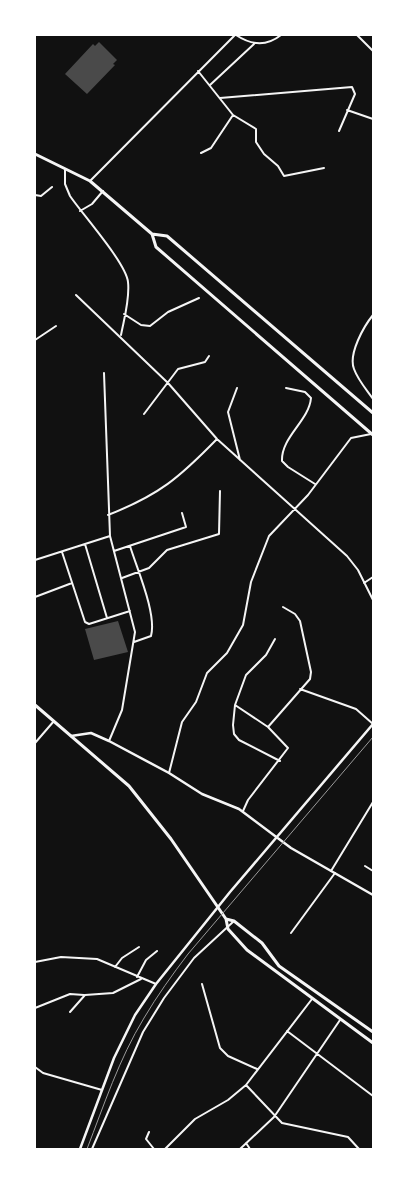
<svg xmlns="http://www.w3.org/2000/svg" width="408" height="1184" font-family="Raleway,sans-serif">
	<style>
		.building { fill: #4a4a4a }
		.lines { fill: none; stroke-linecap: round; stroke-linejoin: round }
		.minor { stroke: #f5f5f5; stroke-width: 2 }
		.tertiary { stroke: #f5f5f5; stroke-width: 2.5 }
		.secondary { stroke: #f5f5f5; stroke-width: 3 }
		.primary { stroke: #f5f5f5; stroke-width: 3 }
		.rail { stroke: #9a9a9a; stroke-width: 1 }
	</style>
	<rect width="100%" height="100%" fill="#111"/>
	<!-- building -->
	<path class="building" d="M99 42 117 60 113 64 115 65 87 94 65 74 93 44 95 46Z
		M118 621 128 652 94 660 85 629Z"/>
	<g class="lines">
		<!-- minor -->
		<path class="minor" d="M236 35C251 45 266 47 281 35
			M357 35 373 51
			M198 71 233 115 256 129V142L264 154 278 166 284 176 324 168
			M210 85 254 44
			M220 98 352 87 355 94 339 131
			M347 110 373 119
			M201 153 211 148 233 115
			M65 170V184L70 196C83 215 126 263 128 282 130 299 124 319 121 335
			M90 181 235 35
			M35 195 41 196 52 187
			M80 211 92 204 103 191
			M76 295 168 383 217 439 347 556 358 570 373 600
			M124 314 141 325 150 326 168 312 199 298
			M373 315C364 326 348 354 354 369 358 380 366 389 373 399
			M35 340 56 326
			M104 373 110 536 135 632 122 710 109 741
			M237 388 228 412 240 460
			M286 388 305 392 311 398C309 421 281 437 282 461L288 467 315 484
			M144 414 178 369 205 362 209 356
			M108 515C159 495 179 478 217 439
			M85 544 107 618
			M130 546C137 569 157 614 151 636L134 642
			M114 551 186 527 182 513
			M62 552 85 622 89 624 130 611
			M35 560 110 536
			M122 578 149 568 167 550 219 534 220 491
			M364 583 373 577
			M35 597 72 583
			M275 639 266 655 246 675 235 705 233 725 234 734 239 740 280 761
			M300 689 356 709 373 724
			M235 705 268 727 288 748 248 800 243 811
			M268 727 310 679 311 672 300 621 295 614 283 607
			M35 743 54 721
			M169 773 182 722 196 702 207 673 227 653 243 625 251 582 269 536 308 495 351 438 371 434
			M365 866 373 871
			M331 871 373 802
			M291 933 335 873
			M35 962 61 957 97 959 156 984
			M115 967 122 958 139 947
			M137 977 146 960 157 951
			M202 984 220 1048 228 1056 257 1069
			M35 1008 70 994 84 995
			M70 1012 85 995 113 993 141 979
			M287 1031 373 1096
			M35 1067 43 1073 102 1090
			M246 1085 282 1123 348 1137 359 1149
			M149 1132 146 1139 154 1149
			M246 1143 250 1149
			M92 1149 143 1032 164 998 194 958 234 921
			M165 1149 195 1119 228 1100 246 1085 312 999
			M240 1149 274 1117 340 1020"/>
		<!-- tertiary -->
		<path class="tertiary" d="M71 736 91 733 109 741 169 773 202 794 239 809 291 848 373 895
			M80 1149 114 1058 135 1015 156 984 230 892 373 724"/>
		<!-- secondary -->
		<path class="secondary" d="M35 154 90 181 152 234 167 236 373 413
			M152 234 156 247 373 435"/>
		<!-- primary -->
		<path class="primary" d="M35 705 129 786 171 839 226 919 234 921 262 943 279 966 373 1032
			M226 919 228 929 247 950 373 1043"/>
		<!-- rail -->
		<path class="rail" d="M87 1149C104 1105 119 1059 144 1018 157 996 172 975 188 954L373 737"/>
	</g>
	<!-- border -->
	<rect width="408" height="1184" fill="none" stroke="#ffffff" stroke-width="72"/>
</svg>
